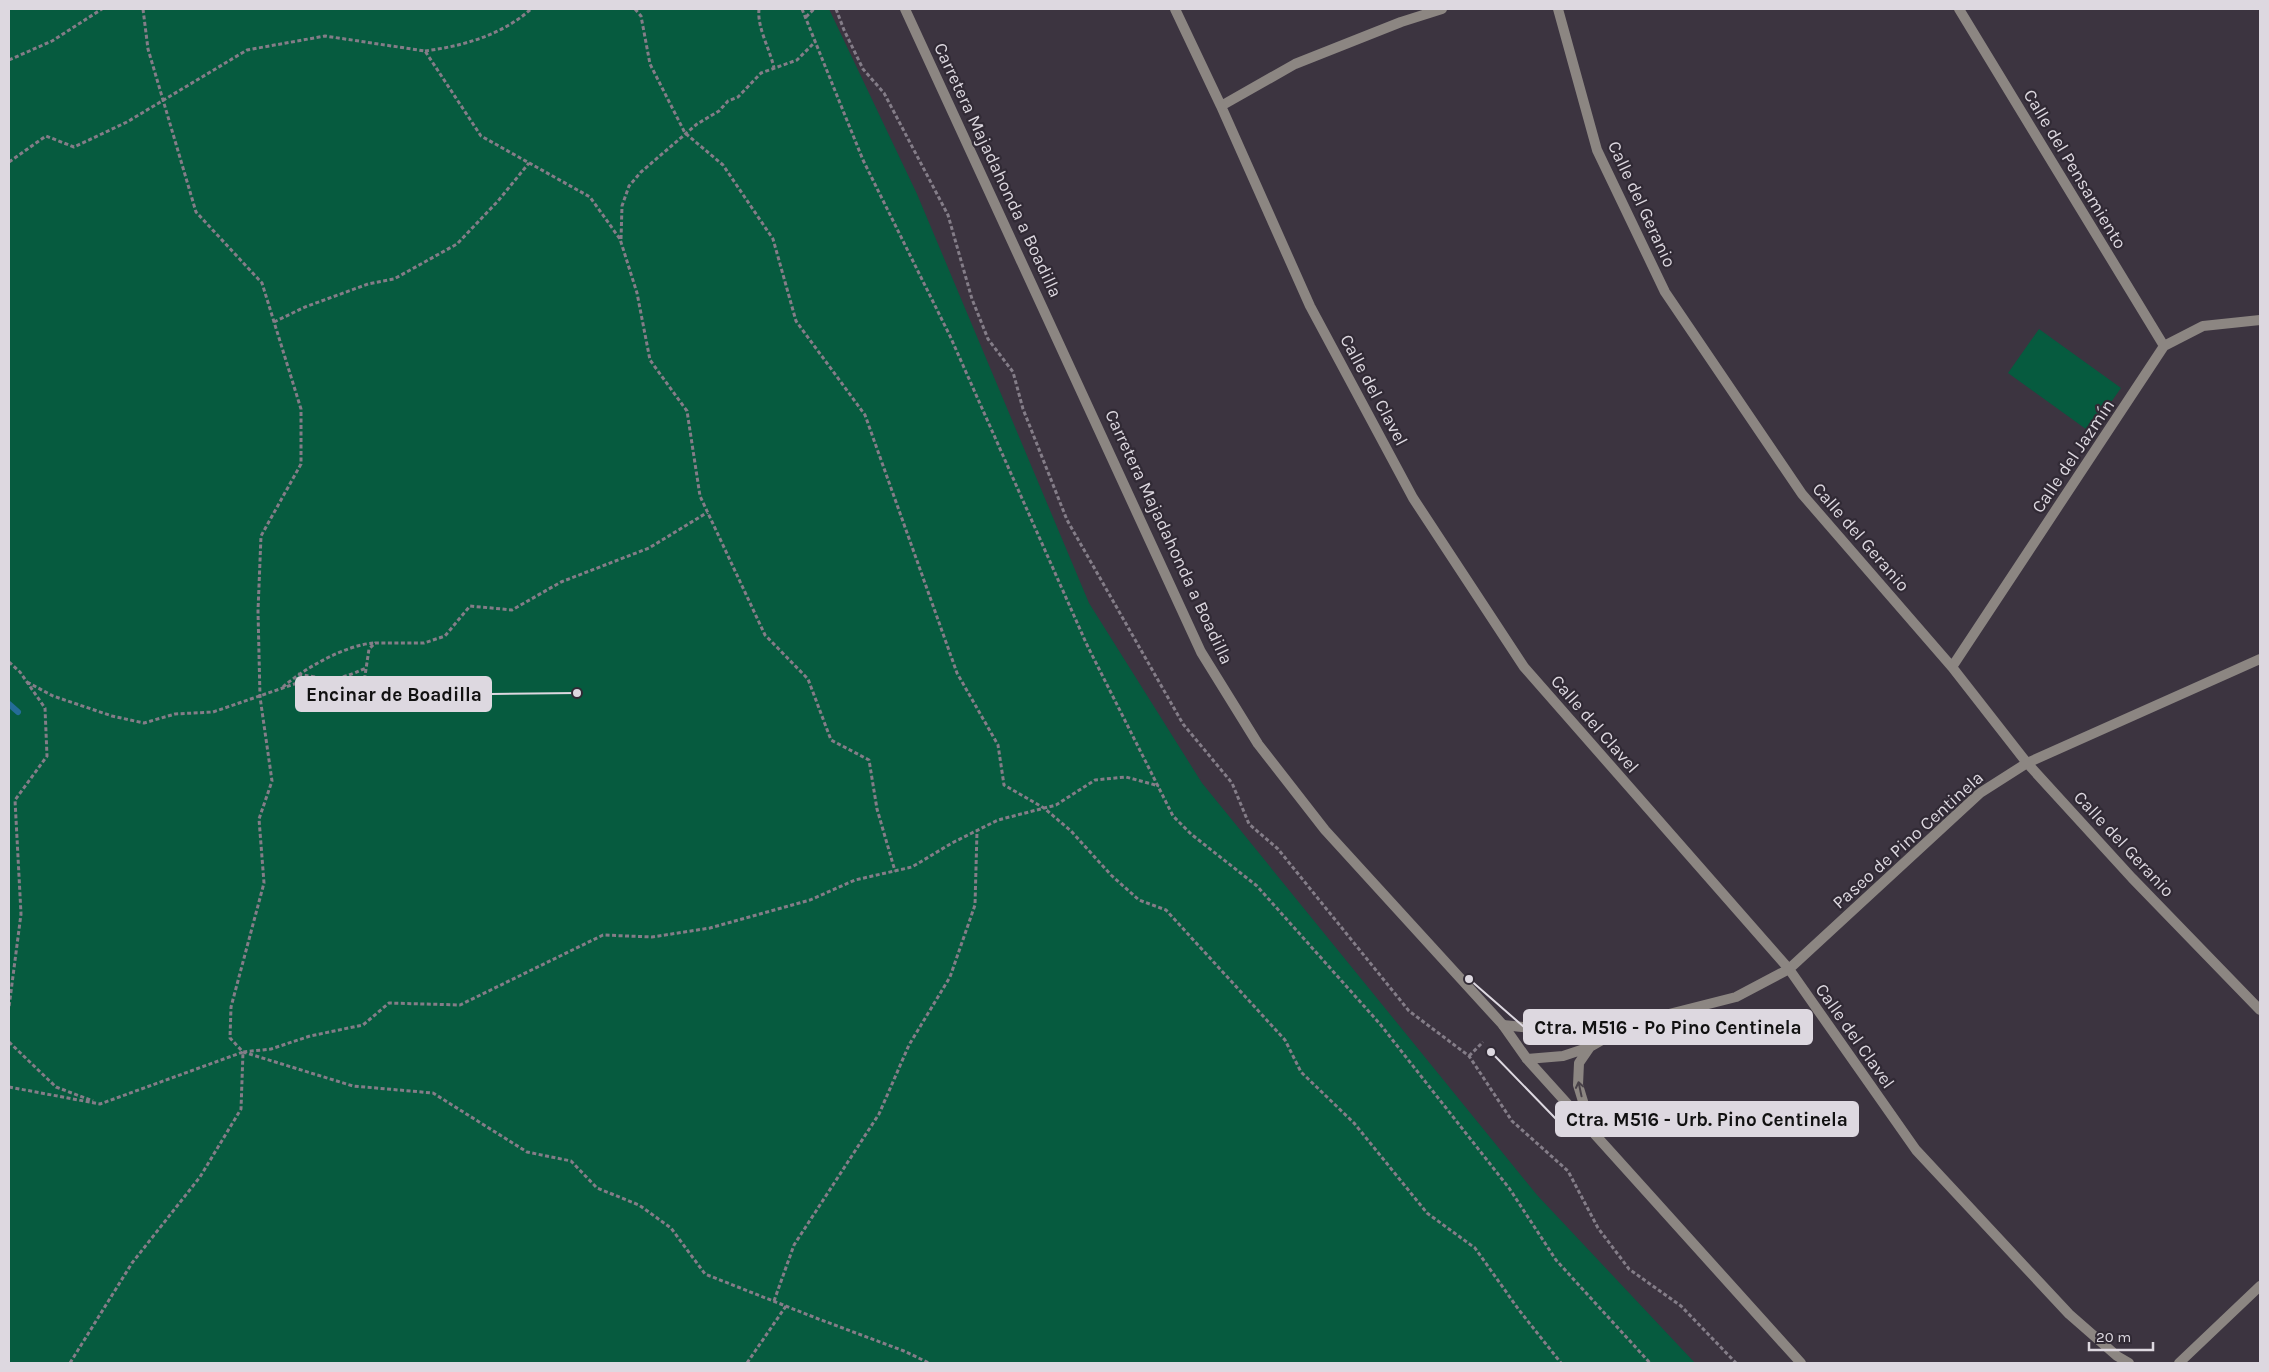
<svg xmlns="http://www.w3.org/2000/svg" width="2269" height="1372" font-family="Karla,sans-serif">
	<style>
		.green { fill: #065b3f }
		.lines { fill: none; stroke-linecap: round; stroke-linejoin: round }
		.stream { stroke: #246c97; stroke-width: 6 }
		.path { stroke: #847d88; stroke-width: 3; stroke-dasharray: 4 2.5; stroke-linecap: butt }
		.minor { stroke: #8c8682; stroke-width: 10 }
		.tertiary { stroke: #8c8682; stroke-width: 10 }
		.oneway { stroke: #484148 }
		.labels { text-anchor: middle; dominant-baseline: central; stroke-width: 4.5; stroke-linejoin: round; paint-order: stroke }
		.street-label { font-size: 18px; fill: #ddd8e0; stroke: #312a35 }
		.leader { fill: none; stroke: #ddd8e0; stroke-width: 2 }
		.callout-dot { fill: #ddd8e0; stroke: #312a35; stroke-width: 2 }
		.callout { fill: #ddd8e0; stroke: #ddd8e0; stroke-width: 2 }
		.callout-label { font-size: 19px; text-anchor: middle; font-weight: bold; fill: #111 }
	</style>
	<rect width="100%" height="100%" fill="#3c3440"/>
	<!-- green -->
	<path class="green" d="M9 9H829L917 194 1089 603 1202 783 1537 1195 1695 1363H9Z
		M2039 329 2121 388 2090 432 2008 373Z"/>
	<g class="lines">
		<!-- stream -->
		<path class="stream" d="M9 704 18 712"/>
		<!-- path -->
		<path class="path" d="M143 9 148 49 196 212 262 283 301 409V464L261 536 258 611 260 697 272 781 259 819 264 883 231 1007 230 1038 243 1052 353 1086 433 1093 527 1152 571 1161 597 1188 639 1205 671 1228 705 1274 816 1318 904 1351 929 1363
			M635 9 641 16 650 64 685 133 723 165 773 239 796 321 865 415 957 673 998 745 1004 785 1044 808 1071 831 1111 875 1139 900 1166 910 1285 1040 1301 1072 1354 1123 1427 1213 1475 1248 1519 1310 1561 1363
			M759 9C757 28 770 49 774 68
			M802 9 863 160 950 336 1087 645 1173 816 1191 834 1257 886 1380 1024 1509 1188 1556 1260 1650 1363
			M836 9 844 30 863 69 884 93 948 215 972 299 988 339 1013 372 1023 409 1067 520 1183 724 1232 783 1249 824 1278 849 1409 1011 1469 1056 1512 1121 1568 1171 1598 1228 1629 1269 1681 1306 1736 1363
			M806 17 814 9
			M425 51C463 46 502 35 531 9
			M9 60 52 41 102 9
			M9 162 46 136 74 147 127 122 247 50 325 36 425 51 481 136 590 197 620 239 637 293 650 360 687 411 700 496 765 635 808 679 831 740 869 760 877 809 895 871
			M621 239 622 206 629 186 641 172 697 124 719 111 728 101 738 97 761 73 797 60 816 41
			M274 322 305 307 368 284 394 279 457 244 498 201 529 163
			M9 662 20 672 45 708 47 756 15 800 21 914 9 1007
			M298 674C332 680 335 682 366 668
			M27 682 53 696 112 716 144 723 175 714 213 712 306 680 352 695 363 689 369 649 375 643H424L445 636 470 606 512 610 561 582 649 548 708 512
			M283 687C303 669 347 644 375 643
			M9 1042 56 1087 93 1101
			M1469 1056 1483 1042
			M9 1087 100 1104 243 1052
			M774 1301 794 1245 879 1114 909 1045 950 977 975 905 977 831
			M70 1363 132 1263 200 1177 241 1109 243 1052 271 1049 310 1036 363 1025 389 1003 460 1005 603 935 652 937 710 928 810 900 855 880 912 867 952 843 998 820 1056 805 1095 780 1126 777 1159 786
			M747 1363 786 1306"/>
		<!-- minor -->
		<path class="minor" d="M1175 9 1221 106 1310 306 1413 498 1524 667 1789 969 1916 1150 2069 1314 2117 1356 2129 1363
			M1558 9 1597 150 1665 292 1802 494 1952 667 2027 763 2132 878 2260 1010
			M1959 9 2164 346
			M1221 106 1295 64 1401 22 1442 9
			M1952 667 2164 346 2203 326 2260 320
			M1503 1025 1561 1031 1665 1015 1736 997 1789 969 1980 793 2027 763 2260 659
			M1590 1047 1579 1063 1578 1085 1592 1131
			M1527 1059 1563 1056 1590 1047 1632 1023
			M2179 1363 2260 1286"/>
		<!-- tertiary -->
		<path class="tertiary" d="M905 9 1201 652 1258 744 1325 830 1503 1025 1527 1059 1801 1363"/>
	</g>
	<!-- one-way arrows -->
	<defs><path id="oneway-shaft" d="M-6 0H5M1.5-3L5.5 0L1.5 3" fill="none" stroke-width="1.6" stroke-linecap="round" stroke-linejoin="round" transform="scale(1.25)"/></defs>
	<use class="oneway" href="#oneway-shaft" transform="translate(1580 1089) rotate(-102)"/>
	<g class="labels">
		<!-- street labels -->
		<g class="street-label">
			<text transform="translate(2075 169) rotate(59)">Calle del Pensamiento</text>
			<text transform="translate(998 170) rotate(65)">Carretera Majadahonda a Boadilla</text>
			<text transform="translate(1642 204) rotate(65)">Calle del Geranio</text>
			<text transform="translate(1374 390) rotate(62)">Calle del Clavel</text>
			<text transform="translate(2073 456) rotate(-56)">Calle del Jazmín</text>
			<text transform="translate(1169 537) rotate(65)">Carretera Majadahonda a Boadilla</text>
			<text transform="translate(1861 537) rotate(49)">Calle del Geranio</text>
			<text transform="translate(1595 724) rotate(49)">Calle del Clavel</text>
			<text transform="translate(1908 840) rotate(-42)">Paseo de Pino Centinela</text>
			<text transform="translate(2124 844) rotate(47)">Calle del Geranio</text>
			<text transform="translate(1855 1036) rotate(55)">Calle del Clavel</text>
		</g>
	</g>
	<!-- callouts -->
	<path class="leader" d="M577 693L491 694M1469 979L1524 1027M1491 1052L1556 1119"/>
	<g class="callout-dot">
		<circle cx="577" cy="693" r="5"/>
		<circle cx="1469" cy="979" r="5"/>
		<circle cx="1491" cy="1052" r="5"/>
	</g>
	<g class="callout">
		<rect x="296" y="677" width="195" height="34" rx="5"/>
		<rect x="1524" y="1010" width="288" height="34" rx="5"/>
		<rect x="1556" y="1102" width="302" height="34" rx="5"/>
	</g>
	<g class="callout-label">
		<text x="394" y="701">Encinar de Boadilla</text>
		<text x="1668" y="1034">Ctra. M516 - Pº Pino Centinela</text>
		<text x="1707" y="1126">Ctra. M516 - Urb. Pino Centinela</text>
	</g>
	<!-- border -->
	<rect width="2269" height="1372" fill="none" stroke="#ddd8e0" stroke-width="20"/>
	<!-- scale -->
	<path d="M2089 1342v8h64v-8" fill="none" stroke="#ddd8e0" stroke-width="2.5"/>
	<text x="2096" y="1342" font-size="15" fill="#ddd8e0" stroke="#312a35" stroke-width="4" paint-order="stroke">20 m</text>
</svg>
